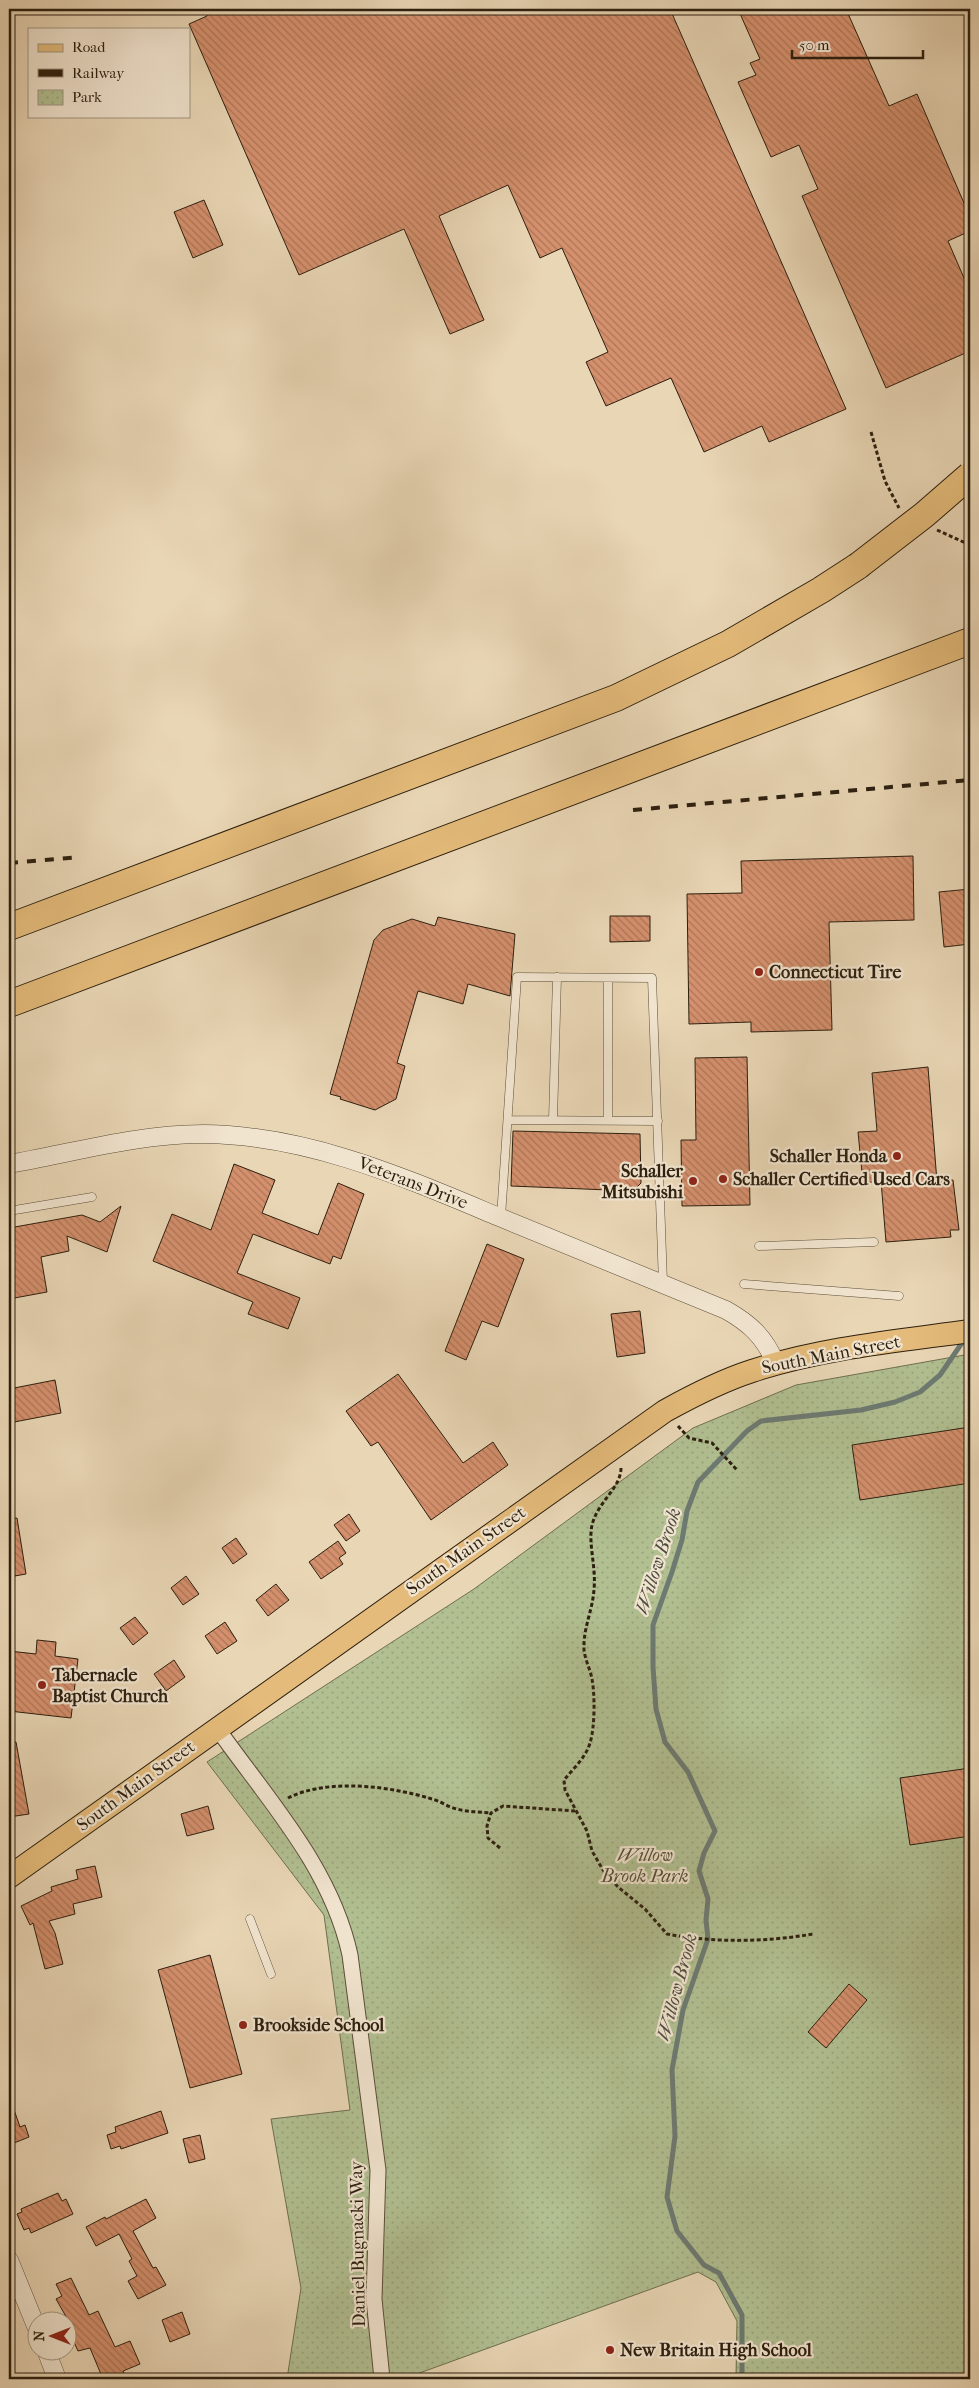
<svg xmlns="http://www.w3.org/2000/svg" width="979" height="2388" font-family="'IM FELL French Canon',serif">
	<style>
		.park { fill: url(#park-dots); stroke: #6e6f50 }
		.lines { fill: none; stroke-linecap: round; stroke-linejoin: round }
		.stream { stroke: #6d7a72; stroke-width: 5 }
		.building { fill: url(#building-back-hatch); stroke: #2c1f0f }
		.service-casing { stroke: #5b4d38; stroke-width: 9 }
		.minor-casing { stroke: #5b4d38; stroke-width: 17 }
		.tertiary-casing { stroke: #5b4d38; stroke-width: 19 }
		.primary-casing { stroke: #2c1f0f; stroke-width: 24 }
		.motorway-casing { stroke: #2c1f0f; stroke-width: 28 }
		.path { stroke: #2c1f0f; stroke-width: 3; stroke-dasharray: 4 2.5; stroke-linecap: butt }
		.service { stroke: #f1e4cf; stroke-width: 8 }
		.minor { stroke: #f1e4cf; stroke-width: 15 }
		.tertiary { stroke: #f1e4cf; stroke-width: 18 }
		.primary { stroke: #e4bb7a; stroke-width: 22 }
		.motorway { stroke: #e4bb7a; stroke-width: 26 }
		.rail { stroke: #2c1f0f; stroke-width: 4; stroke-dasharray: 9 9; stroke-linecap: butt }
		.motorway-bridge-casing { stroke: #2c1f0f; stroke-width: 28; stroke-linecap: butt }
		.motorway-bridge { stroke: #e4bb7a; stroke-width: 26 }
		.poi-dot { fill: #8f2418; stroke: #f1e4cf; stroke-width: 2 }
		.labels { text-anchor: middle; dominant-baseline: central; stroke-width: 4.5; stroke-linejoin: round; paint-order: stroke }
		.poi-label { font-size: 18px; font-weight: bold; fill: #2c1f0f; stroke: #f1e4cf; text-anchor: start }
		.street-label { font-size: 18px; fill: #2c1f0f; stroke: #f1e4cf }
		.park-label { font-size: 18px; font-style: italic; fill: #544f36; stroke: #f1e4cf }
		.water-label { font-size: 19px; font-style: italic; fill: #4d4d41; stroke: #f1e4cf }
	</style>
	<defs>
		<pattern id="park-dots" width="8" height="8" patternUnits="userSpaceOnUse" patternTransform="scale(1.25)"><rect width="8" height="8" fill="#b1bf91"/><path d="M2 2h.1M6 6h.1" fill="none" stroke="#98a47c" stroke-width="1.8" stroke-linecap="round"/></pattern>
		<pattern id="building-back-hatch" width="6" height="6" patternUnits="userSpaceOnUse" patternTransform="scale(1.25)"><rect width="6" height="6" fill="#d5906d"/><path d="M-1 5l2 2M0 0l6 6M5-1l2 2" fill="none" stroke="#ad7558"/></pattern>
	</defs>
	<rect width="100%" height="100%" fill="#e9d6b5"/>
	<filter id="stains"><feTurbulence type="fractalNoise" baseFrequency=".004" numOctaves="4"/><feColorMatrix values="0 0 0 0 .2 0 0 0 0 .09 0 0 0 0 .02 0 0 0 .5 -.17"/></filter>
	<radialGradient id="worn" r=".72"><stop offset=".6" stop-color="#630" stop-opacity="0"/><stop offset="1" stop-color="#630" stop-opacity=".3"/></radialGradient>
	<!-- park -->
	<path class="park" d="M970 1354V2379H736L737 2321 716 2282 698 2272 403 2379H287L301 2288 271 2119 350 2110 324 1915 207 1762 474 1589 693 1428 796 1385Z"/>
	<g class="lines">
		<!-- stream -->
		<path class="stream" d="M742 2379V2315L719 2273 704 2265 677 2231 667 2197 675 2136 672 2070 683 2010 708 1939 706 1920 708 1899 699 1871 704 1853 715 1831 688 1772 665 1742 656 1709 653 1667V1625L672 1572 682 1540 687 1511 698 1482 747 1431 761 1421 861 1410 895 1402 920 1392 940 1375 966 1337"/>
	</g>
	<!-- building -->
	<path class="building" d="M204 9H670L846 409 769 442 762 426 704 452 671 378 606 406 586 362 608 352 562 248 540 258 508 185 439 216 484 320 450 334 404 229 299 275 189 24 207 16Z
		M738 9H846L889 106 917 94 970 217V231L948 241 970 292V351L886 388 802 196 818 189 799 145 771 157 738 82 756 75 750 63 760 59Z
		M204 200 223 245 193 258 174 212Z
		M913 856 914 920 829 922 832 1030 751 1032V1022L689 1024 687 894 742 893 741 861Z
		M970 889V944L944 947 939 892Z
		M610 916H650V941L610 942Z
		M438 917 515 934 510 996 468 984 463 1004 418 991 397 1063 405 1066 396 1099 375 1110 340 1099 341 1097 330 1094 374 940 383 930 412 919 435 926Z
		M747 1057 750 1205 682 1206 681 1140H696L695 1058Z
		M928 1067 937 1182 953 1180 959 1230H950L951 1237 886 1242 881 1181 863 1183 858 1132 877 1131 872 1073Z
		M513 1131 640 1134 641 1183 633 1191 511 1186Z
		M234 1164 275 1180 262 1213 318 1235 338 1183 364 1194 341 1259 333 1256 330 1264 253 1234 237 1273 300 1298 288 1329 248 1314 253 1302 153 1261 172 1214 211 1230Z
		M121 1206 107 1252 67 1236 69 1251 41 1257 47 1292 9 1299V1228L82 1215 100 1222Z
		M487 1244 524 1259 498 1327 482 1321 466 1360 445 1351Z
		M640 1311 645 1353 617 1357 611 1314Z
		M398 1374 463 1463 493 1442 508 1465 431 1520 378 1442 371 1446 346 1411Z
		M55 1380 61 1413 9 1423V1389Z
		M970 1427V1483L860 1500 852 1445Z
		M349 1514 360 1531 346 1541 334 1525Z
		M17 1518 26 1574 9 1577V1519Z
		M236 1538 247 1554 233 1564 222 1548Z
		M338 1541 346 1553 339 1558 343 1564 321 1579 309 1562Z
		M186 1576 199 1594 183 1605 171 1588Z
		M276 1584 289 1600 268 1616 256 1600Z
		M135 1617 148 1633 133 1645 120 1628Z
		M225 1622 237 1641 217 1654 205 1636Z
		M37 1640 56 1642 55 1656 78 1659 71 1718 9 1711V1651L36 1654Z
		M174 1660 185 1677 166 1691 154 1674Z
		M9 1742H16L29 1814 9 1817Z
		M970 1768V1836L910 1845 900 1778Z
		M208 1806 214 1829 187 1836 181 1814Z
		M95 1866 102 1897 73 1904 75 1914 49 1921 55 1933 63 1964 45 1969 33 1923 30 1925 21 1906 52 1891 51 1887 78 1879 76 1870Z
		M210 1955 242 2074 190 2088 158 1970Z
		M849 1984 867 2000 826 2048 808 2032Z
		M9 2101H11L20 2127 25 2125 29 2137 9 2145Z
		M161 2111 168 2133 121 2149 120 2146 111 2149 107 2135 116 2132 115 2127Z
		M200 2135 205 2159 189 2163 183 2139Z
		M58 2193 62 2201 66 2199 73 2214 31 2233 29 2228 24 2230 17 2214 22 2212 21 2209Z
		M146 2199 156 2218 133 2231 153 2268 156 2267 166 2285 138 2299 128 2281 137 2276 129 2261 132 2259 119 2234 96 2246 86 2227 105 2217 106 2219Z
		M71 2278 89 2315 98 2311 115 2347 130 2341 140 2364 123 2371 125 2375 116 2379H103L90 2348 78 2351 68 2329 70 2328 68 2320 56 2299 62 2296 56 2284Z
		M182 2312 190 2334 170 2342 162 2320Z"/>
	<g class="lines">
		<defs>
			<path id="service" d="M608 979V1120
				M508 1120 658 1121
				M553 1120 557 977
				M9 1211 92 1197
				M501 1217 517 977 652 978 663 1283
				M759 1246 874 1242
				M744 1284 899 1296
				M250 1919 271 1974"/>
			<path id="minor" d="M217 1728C267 1799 331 1867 350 1955L378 2170 374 2299 382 2379"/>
			<path id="tertiary" d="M9 1164C72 1153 138 1134 203 1134 308 1135 403 1177 499 1217 575 1248 651 1279 726 1310 751 1324 765 1338 776 1364
				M9 2260 38 2331
				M46 2350 57 2379"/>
			<path id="primary" d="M9 1877 665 1411C692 1396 721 1381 752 1371 821 1348 898 1341 970 1331"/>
			<path id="motorway" d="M9 927 616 698 728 644 821 590 858 566
				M9 1004 970 641"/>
		</defs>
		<!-- service casing -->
		<use href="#service" class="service-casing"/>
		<!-- minor casing -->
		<use href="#minor" class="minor-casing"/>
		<!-- tertiary casing -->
		<use href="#tertiary" class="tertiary-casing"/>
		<!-- primary casing -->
		<use href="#primary" class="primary-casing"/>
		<!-- motorway casing -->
		<use href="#motorway" class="motorway-casing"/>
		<!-- path -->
		<path class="path" d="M871 432 885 481 899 508
			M937 530 970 545
			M678 1426 689 1438 712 1443 737 1470
			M621 1468C621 1490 593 1504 591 1532 590 1551 596 1569 594 1589 593 1608 584 1627 584 1645 583 1656 590 1668 592 1679 595 1695 595 1727 590 1743 586 1757 573 1769 564 1780L565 1790 587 1831 592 1851 603 1870 618 1887 645 1909 667 1934C714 1943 766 1942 813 1934
			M288 1798C328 1778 389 1786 432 1799 440 1801 448 1807 457 1809 468 1812 480 1812 491 1813
			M500 1848 488 1838 487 1826 491 1813 503 1806 575 1811"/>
		<!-- service -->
		<use href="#service" class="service"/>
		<!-- minor -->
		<use href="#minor" class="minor"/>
		<!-- tertiary -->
		<use href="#tertiary" class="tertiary"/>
		<!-- primary -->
		<use href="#primary" class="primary"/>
		<!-- motorway -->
		<use href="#motorway" class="motorway"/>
		<!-- rail -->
		<path class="rail" d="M633 810 970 780
			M9 863 80 857"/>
		<defs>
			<path id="motorway-bridge" d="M858 566 924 515 970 475"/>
		</defs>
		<!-- motorway-bridge casing -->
		<use href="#motorway-bridge" class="motorway-bridge-casing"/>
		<!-- motorway-bridge -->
		<use href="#motorway-bridge" class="motorway-bridge"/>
	</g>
	<!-- markers -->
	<g class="poi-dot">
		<circle cx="759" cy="972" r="5"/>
		<circle cx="897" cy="1156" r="5"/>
		<circle cx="723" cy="1179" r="5"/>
		<circle cx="693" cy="1181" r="5"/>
		<circle cx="42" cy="1685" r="5"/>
		<circle cx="243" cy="2025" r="5"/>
		<circle cx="610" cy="2350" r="5"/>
	</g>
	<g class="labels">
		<!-- poi labels -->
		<g class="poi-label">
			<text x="769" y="972">Connecticut Tire</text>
			<text x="887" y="1156" text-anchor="end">Schaller Honda</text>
			<text x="683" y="1171" text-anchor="end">Schaller<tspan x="683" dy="21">Mitsubishi</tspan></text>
			<text x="733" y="1179">Schaller Certified Used Cars</text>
			<text x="52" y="1675">Tabernacle<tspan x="52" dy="21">Baptist Church</tspan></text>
			<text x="253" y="2025">Brookside School</text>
			<text x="620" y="2350">New Britain High School</text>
		</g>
		<!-- street labels -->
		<g class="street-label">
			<text transform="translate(413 1183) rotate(21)">Veterans Drive</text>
			<text transform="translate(831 1355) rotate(-11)">South Main Street</text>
			<text transform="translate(466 1551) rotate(-35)">South Main Street</text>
			<text transform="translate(136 1786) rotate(-36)">South Main Street</text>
			<text transform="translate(358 2244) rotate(-91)">Daniel Bugnacki Way</text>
		</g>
		<!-- park labels -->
		<g class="park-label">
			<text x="645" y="1855">Willow<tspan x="645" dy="21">Brook Park</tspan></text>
		</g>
		<!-- water labels -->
		<g class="water-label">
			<text transform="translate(658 1561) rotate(-72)">Willow Brook</text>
			<text transform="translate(677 1987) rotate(-75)">Willow Brook</text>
		</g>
	</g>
	<!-- margin -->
	<rect width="979" height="2388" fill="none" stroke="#e9d6b5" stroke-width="30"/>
	<rect x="10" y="10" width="959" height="2368" fill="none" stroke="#2c1f0f" stroke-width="2.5"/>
	<rect x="15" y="15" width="949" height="2358" fill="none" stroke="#2c1f0f"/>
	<!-- legend -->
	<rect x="28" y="28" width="162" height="90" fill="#f1e4cf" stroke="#a29582"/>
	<rect x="38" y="44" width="25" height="8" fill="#e4bb7a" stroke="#a29582"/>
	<text x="72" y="52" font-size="15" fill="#2c1f0f">Road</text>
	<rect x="38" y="69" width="25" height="8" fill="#2c1f0f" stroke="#a29582"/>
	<text x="72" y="78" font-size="15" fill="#2c1f0f">Railway</text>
	<rect x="38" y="90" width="25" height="15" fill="url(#park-dots)" stroke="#a29582"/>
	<text x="72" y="102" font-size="15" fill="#2c1f0f">Park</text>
	<!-- north arrow -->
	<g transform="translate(52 2336) rotate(270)"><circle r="24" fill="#f1e4cf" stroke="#a29582"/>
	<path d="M0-4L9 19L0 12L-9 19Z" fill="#8f2418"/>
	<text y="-8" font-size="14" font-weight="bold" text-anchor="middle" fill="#2c1f0f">N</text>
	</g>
	<!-- scale -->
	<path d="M792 50v8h131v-8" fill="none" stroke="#2c1f0f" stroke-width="2.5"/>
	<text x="799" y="50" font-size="15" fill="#2c1f0f" stroke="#f1e4cf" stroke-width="4" paint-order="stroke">50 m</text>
	<rect width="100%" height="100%" filter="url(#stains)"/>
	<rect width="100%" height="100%" fill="url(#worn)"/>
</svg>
